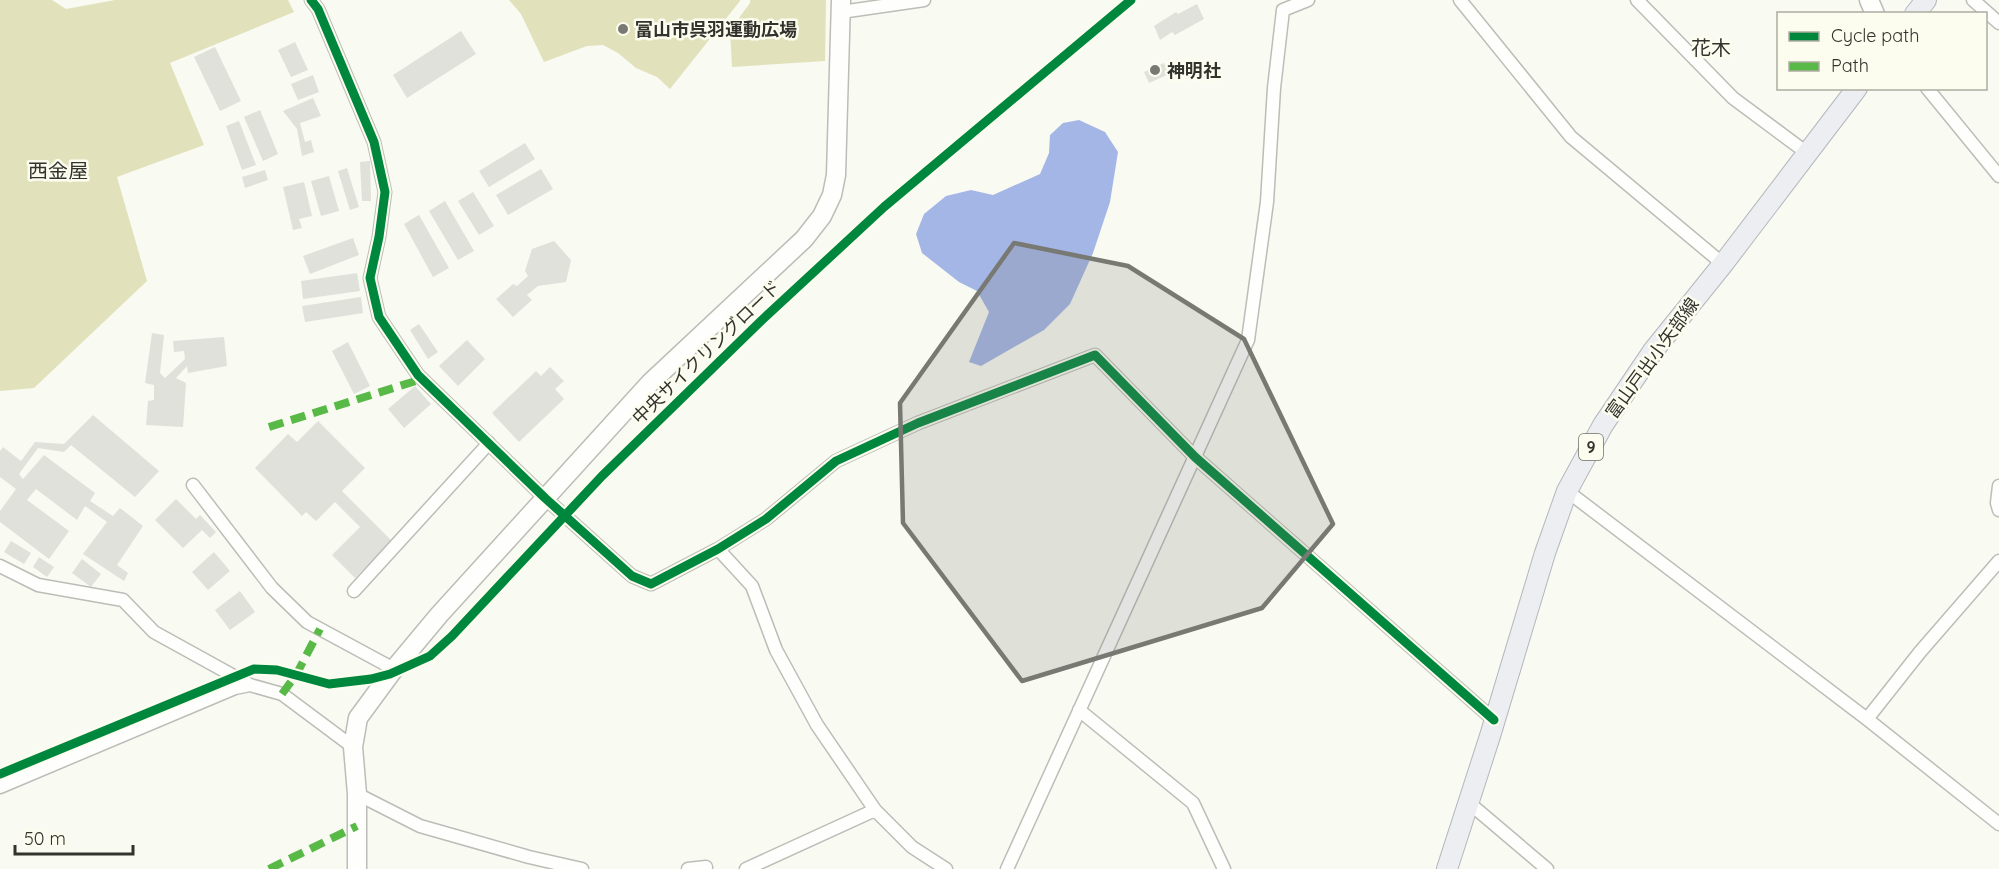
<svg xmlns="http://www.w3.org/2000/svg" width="1999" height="869" font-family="Quicksand,'Noto Sans JP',sans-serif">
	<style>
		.green { fill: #e1e2bc }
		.water { fill: #a4b6e6 }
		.building { fill: #e0e1db }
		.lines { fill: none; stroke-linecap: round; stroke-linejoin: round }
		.street-casing { stroke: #bcbdb7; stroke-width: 15 }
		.secondary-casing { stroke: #bcbdb7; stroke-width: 21 }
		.primary-casing { stroke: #b4b8bc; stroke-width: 22 }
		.path { stroke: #dededb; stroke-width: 3; stroke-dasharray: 6 3; stroke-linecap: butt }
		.street { stroke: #fefefd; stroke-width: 12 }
		.secondary { stroke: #fefefd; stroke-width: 18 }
		.primary { stroke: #eceef1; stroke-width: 20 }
		.quiet { stroke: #58b947; stroke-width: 8; stroke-dasharray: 15 8; stroke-linecap: butt }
		.cycleway-casing { stroke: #fcfdef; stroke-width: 13 }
		.cycleway { stroke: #00873e; stroke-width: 9 }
		.marked { fill: #787973; fill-opacity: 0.2; stroke: #787973; stroke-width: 4.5; stroke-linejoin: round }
		.poi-dot { fill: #787973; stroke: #fcfdef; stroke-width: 2 }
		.labels { text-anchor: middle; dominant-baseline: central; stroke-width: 5; stroke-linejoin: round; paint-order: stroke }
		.shield { fill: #fcfdef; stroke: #6f7068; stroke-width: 1.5 }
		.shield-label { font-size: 16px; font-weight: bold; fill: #33332e }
		.poi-label { font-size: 18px; font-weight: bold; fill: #33332e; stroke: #fcfdef; text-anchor: start }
		.street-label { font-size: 18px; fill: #33332e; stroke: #fcfdef }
		.neighbourhood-label { font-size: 20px; fill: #33332e; stroke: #fcfdef }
	</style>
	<rect width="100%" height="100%" fill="#f9faf2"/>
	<!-- green -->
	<path class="green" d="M0 0H52L66 9 115 0H288L294 12 170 63 204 145 117 177 147 281 34 388 0 391Z
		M509 0H740V1L670 89 657 77 636 68 618 53 603 45 587 46 544 62 521 14Z
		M750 0H826L825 61 732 67 730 30 750 3Z"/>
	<!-- water -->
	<path class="water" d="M1079 120 1105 132 1118 152 1110 202 1093 253 1070 304 1044 330 981 366 969 362 989 312 977 291 959 282 922 253 916 234 924 214 946 196 971 190 993 195 1040 174 1049 153 1050 135 1063 123Z"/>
	<!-- building -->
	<path class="building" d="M1197 4 1204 19 1175 35 1172 32 1160 40 1154 26 1176 12 1178 14Z
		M461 31 476 54 407 98 393 75Z
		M295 42 308 70 291 77 278 50Z
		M215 47 241 101 220 111 194 57Z
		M1164 63 1169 74 1149 83 1144 72Z
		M313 75 319 92 298 100 291 84Z
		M313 98 321 116 300 123 305 142 311 140 314 152 302 156 297 129 283 111Z
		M260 110 278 154 263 161 244 117Z
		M239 121 256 165 242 170 226 126Z
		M525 143 535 159 489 187 479 171Z
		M370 161 371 201H362L360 162Z
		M347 168 359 207 350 210 338 171Z
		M541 169 553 189 508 215 496 195Z
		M265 170 268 180 245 188 242 177Z
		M329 176 339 211 321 216 311 181Z
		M304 182 312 216 299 219 302 228 293 230 283 187Z
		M473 192 494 226 479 235 458 201Z
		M445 201 474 251 458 260 429 211Z
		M419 215 449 268 433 277 404 224Z
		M353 238 359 255 310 274 303 256Z
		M554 241 571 260 566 282 538 286 527 295 532 300 513 317 496 299 513 284 517 286 528 276 525 271 532 249Z
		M357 273 360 291 303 299 301 281Z
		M361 297 363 313 305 322 302 306Z
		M419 324 438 352 428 359 410 330Z
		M152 333 164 335 160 373 165 378 185 359 184 351 174 352 173 341 224 337 227 366 188 373 187 366 176 378 186 383 183 427 146 425 148 401 154 400V385L145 383Z
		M467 340 485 359 458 386 439 366Z
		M348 342 370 386 354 394 332 351Z
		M550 367 564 381 555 389 564 399 519 442 492 413 536 371 541 376Z
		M415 386 431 404 404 428 388 409Z
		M93 415 159 471 135 497 71 445 64 452 38 448 19 474 23 479 44 455 95 493 90 501 113 516 120 508 143 526 117 565 128 573 124 581 83 554 107 522 85 506 77 520 36 489 27 500 69 531 49 559 0 522V511L16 489 0 477V451L3 447 21 461 35 442 64 444Z
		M318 421 365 468 342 491 392 541 355 578 332 555 360 527 335 502 316 521 306 512 302 516 255 468 288 434 297 442Z
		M176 499 196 519 200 515 216 532 210 538 202 530 183 548 155 520Z
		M11 541 31 553 24 564 4 552Z
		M214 552 230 571 208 590 192 572Z
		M39 557 54 567 47 577 33 567Z
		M82 559 101 574 91 587 72 573Z
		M240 591 255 612 230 630 215 610Z"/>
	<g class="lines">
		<defs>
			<path id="street" d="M311 0 318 9 374 142 385 192 379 237 370 278 379 317 418 375 545 498 632 576 651 584 718 549 766 519 836 461 918 423 1095 355 1195 457 1494 720
				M1460 0 1571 137 1723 264
				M1637 0 1733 98 1807 153
				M1973 0 1999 23
				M841 12 924 0
				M1927 88 1999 176
				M193 485 272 588 307 622 394 669
				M1999 486 1997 503 1999 510
				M1567 491 1867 719 1999 824
				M718 549 752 586 776 650 817 725 875 810 912 847 946 869
				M0 566 38 585 123 600 154 632 250 685
				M354 591 489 443
				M1079 710 1193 803 1224 869
				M1867 719 1920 652 1999 561
				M0 787 235 688 250 685 282 694 353 747
				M357 794 420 826 529 857 582 869
				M1468 802 1547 869
				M688 869 706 867 705 869
				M746 869 875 810
				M1007 869 1248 340 1267 202 1274 88 1283 10 1308 0"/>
			<path id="secondary" d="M1869 0 1875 14
				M357 869V794L353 747 358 718 394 669 439 615 650 383 804 239 822 216 832 195 836 175 841 0"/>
			<path id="primary" d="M1915 14 1926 0
				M1447 869 1490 736 1545 553 1567 491 1603 425 1653 351 1723 264 1857 88"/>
		</defs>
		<!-- street casing -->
		<use href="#street" class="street-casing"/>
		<!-- secondary casing -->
		<use href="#secondary" class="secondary-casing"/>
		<!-- primary casing -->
		<use href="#primary" class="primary-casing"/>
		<!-- path -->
		<path class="path" d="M251 670H277L296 675"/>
		<!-- street -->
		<use href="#street" class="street"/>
		<!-- secondary -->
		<use href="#secondary" class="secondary"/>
		<!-- primary -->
		<use href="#primary" class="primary"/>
		<!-- quiet -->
		<path class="quiet" d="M269 427 422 379
			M282 694 296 675 320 629
			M269 869 357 826"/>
		<defs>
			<path id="cycleway" d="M311 0 318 9 374 142 385 192 379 237 370 278 379 317 418 375 545 498 632 576 651 584 718 549 766 519 836 461 918 423 1095 355 1195 457 1494 720
				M0 774 254 669 277 670 329 684 371 679 390 674 430 656 452 636 602 476 762 320 884 207 1131 0"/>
		</defs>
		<!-- cycleway casing -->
		<use href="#cycleway" class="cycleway-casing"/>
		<!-- cycleway -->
		<use href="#cycleway" class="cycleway"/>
	</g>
	<!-- marked area -->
	<path class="marked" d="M1014 243 1128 266 1244 339 1333 524 1262 608 1022 681 903 523 900 403Z"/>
	<!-- markers -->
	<g class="poi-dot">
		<circle cx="623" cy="29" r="6"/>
		<circle cx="1155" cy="70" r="6"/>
	</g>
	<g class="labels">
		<!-- shield labels -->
		<rect class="shield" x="1579" y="434" width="24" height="26" rx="4.5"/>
		<g class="shield-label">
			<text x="1591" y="447">9</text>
		</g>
		<!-- poi labels -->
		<g class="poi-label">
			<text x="635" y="29">富山市呉羽運動広場</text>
			<text x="1167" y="70">神明社</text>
		</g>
		<!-- street labels -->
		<g class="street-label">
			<text transform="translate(706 352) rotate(-44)">中央サイクリングロード</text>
			<text transform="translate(1652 358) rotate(-54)">富山戸出小矢部線</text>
		</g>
		<!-- neighbourhood labels -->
		<g class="neighbourhood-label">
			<text x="1711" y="47">花木</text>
			<text x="58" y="170">西金屋</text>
		</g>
	</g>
	<!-- legend -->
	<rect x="1777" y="12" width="210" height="78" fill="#fcfdef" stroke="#acaca2" stroke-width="1.5"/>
	<rect x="1789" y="32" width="30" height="9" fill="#00873e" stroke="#acaca2" stroke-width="1.5"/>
	<text x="1831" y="42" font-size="18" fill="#33332e">Cycle path</text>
	<rect x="1789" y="62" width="30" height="9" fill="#58b947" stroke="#acaca2" stroke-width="1.5"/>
	<text x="1831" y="72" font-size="18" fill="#33332e">Path</text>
	<!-- scale -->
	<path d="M15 845v9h118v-9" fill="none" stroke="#33332e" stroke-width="3"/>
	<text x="24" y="845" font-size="18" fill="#33332e" stroke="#fcfdef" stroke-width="4.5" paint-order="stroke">50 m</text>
</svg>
